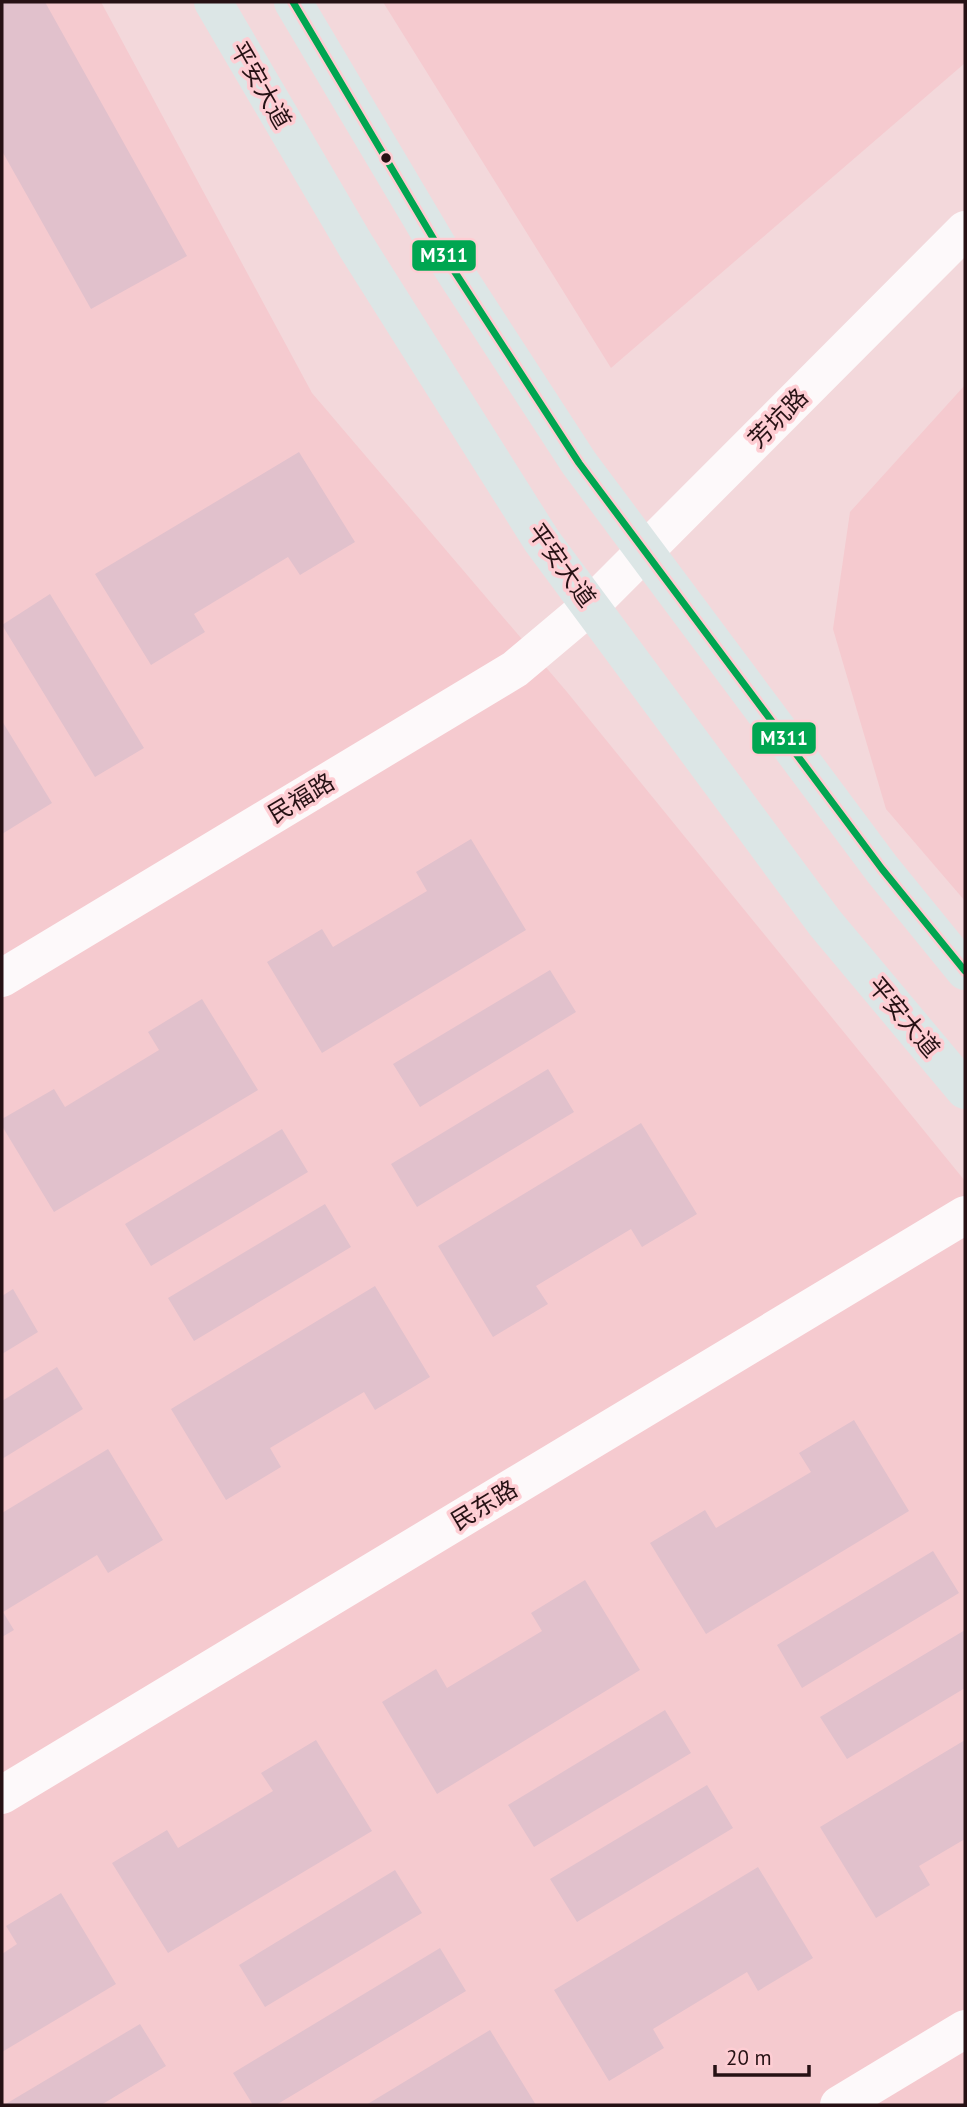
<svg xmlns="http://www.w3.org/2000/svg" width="967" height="2107" font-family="'PT Sans','Noto Sans SC',sans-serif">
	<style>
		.built { fill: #f5cacf }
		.building { fill: #e1c1cc }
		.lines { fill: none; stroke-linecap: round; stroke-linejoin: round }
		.minor { stroke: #fdf9fa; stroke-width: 38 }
		.major { stroke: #dce6e6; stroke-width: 38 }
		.bus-1-casing { stroke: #fecdd3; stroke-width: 12 }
		.bus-1 { stroke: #00a651; stroke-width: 7 }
		.bus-dot { fill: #261114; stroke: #fecdd3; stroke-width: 2.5 }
		.labels { text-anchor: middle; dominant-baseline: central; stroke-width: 7; stroke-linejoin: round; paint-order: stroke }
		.street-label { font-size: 24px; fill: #261114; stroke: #fecdd3 }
		.line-badge { stroke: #fecdd3; stroke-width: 2.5 }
		.badge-label { font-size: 19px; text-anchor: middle; font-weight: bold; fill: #fff }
	</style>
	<rect width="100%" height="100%" fill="#f3d8db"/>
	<!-- built -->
	<path class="built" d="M2 2H101L312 393 567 692 965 1181V2105H2Z
		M383 2H965V63L611 368Z
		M965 385V901L886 809 833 629 850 512Z"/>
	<!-- building -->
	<path class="building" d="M2 2H45L187 256 91 309 2 151Z
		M299 452 355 542 300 575 288 557 194 614 205 632 151 665 95 574Z
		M50 594 144 748 95 777 2 625Z
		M2 721 52 803 2 834Z
		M471 839 526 930 322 1053 267 962 322 929 333 947 427 891 416 872Z
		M550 970 576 1012 420 1107 393 1064Z
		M202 999 258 1090 54 1212 2 1126V1119L54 1089 65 1107 159 1050 148 1032Z
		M548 1069 574 1112 417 1207 391 1164Z
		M641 1123 697 1214 642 1247 631 1229 536 1286 548 1304 493 1337 438 1246Z
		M282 1129 308 1172 151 1266 125 1224Z
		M325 1204 351 1247 194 1341 168 1298Z
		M375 1286 430 1377 375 1410 364 1392 270 1448 281 1467 226 1500 171 1409Z
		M13 1289 38 1332 2 1354V1296Z
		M57 1367 83 1409 2 1459V1401Z
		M854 1420 909 1511 706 1634 650 1543 705 1510 716 1528 811 1472 799 1453Z
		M108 1449 163 1540 108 1573 97 1555 3 1612 14 1630 2 1637V1513Z
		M933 1551 959 1593 802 1688 777 1645Z
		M585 1580 640 1670 437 1794 382 1702 436 1669 447 1688 542 1631 531 1613Z
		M965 1630V1688L847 1759 820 1717Z
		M665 1710 691 1753 534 1847 508 1805Z
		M316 1740 372 1831 168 1953 112 1863 167 1830 178 1848 273 1791 261 1773Z
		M965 1740V1839L919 1866 930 1885 876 1918 820 1827Z
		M707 1785 733 1828 577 1922 550 1879Z
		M758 1867 813 1958 758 1991 747 1972 653 2029 664 2048 609 2081 554 1990Z
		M395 1870 422 1913 265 2007 239 1965Z
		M61 1893 116 1984 2 2052V1954L17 1944 6 1926Z
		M440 1948 466 1991 276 2105H253L233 2073Z
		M140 2024 166 2066 101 2105H4Z
		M490 2030 536 2105H366Z"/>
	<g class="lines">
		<!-- minor -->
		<path class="minor" d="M2 978 515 669 591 605 965 230
			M2 1795 965 1215
			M839 2105 965 2029"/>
		<!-- major -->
		<path class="major" d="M213 2 356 246 542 541 825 923 965 1090
			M293 2 436 243 579 463 882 869 965 971"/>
		<defs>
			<path id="bus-1" d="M293 2 436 243 579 463 882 869 965 971"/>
		</defs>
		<!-- bus-1 casing -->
		<use href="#bus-1" class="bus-1-casing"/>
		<!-- bus-1 -->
		<use href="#bus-1" class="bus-1"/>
	</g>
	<!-- markers -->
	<circle class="bus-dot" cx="386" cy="158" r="6"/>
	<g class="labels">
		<!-- street labels -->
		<g class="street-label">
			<text transform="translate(261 85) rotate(60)">平安大道</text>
			<text transform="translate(778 418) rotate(-45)">芳坑路</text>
			<text transform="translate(562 565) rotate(54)">平安大道</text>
			<text transform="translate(301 798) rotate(-31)">民福路</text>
			<text transform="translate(904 1017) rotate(50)">平安大道</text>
			<text transform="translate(484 1505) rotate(-31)">民东路</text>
		</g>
	</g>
	<g class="line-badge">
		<rect x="411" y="239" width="66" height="33" rx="7" fill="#00a651"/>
		<rect x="751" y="721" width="66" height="34" rx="7" fill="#00a651"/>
	</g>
	<g class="badge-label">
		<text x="444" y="262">M311</text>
		<text x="784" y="745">M311</text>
	</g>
	<!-- border -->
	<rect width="967" height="2107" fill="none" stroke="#261114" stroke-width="7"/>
	<!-- scale -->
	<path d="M715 2065v10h94v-10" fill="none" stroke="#261114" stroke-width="3.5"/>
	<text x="726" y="2065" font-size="21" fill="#261114" stroke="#fecdd3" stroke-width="5" paint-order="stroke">20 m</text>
</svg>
